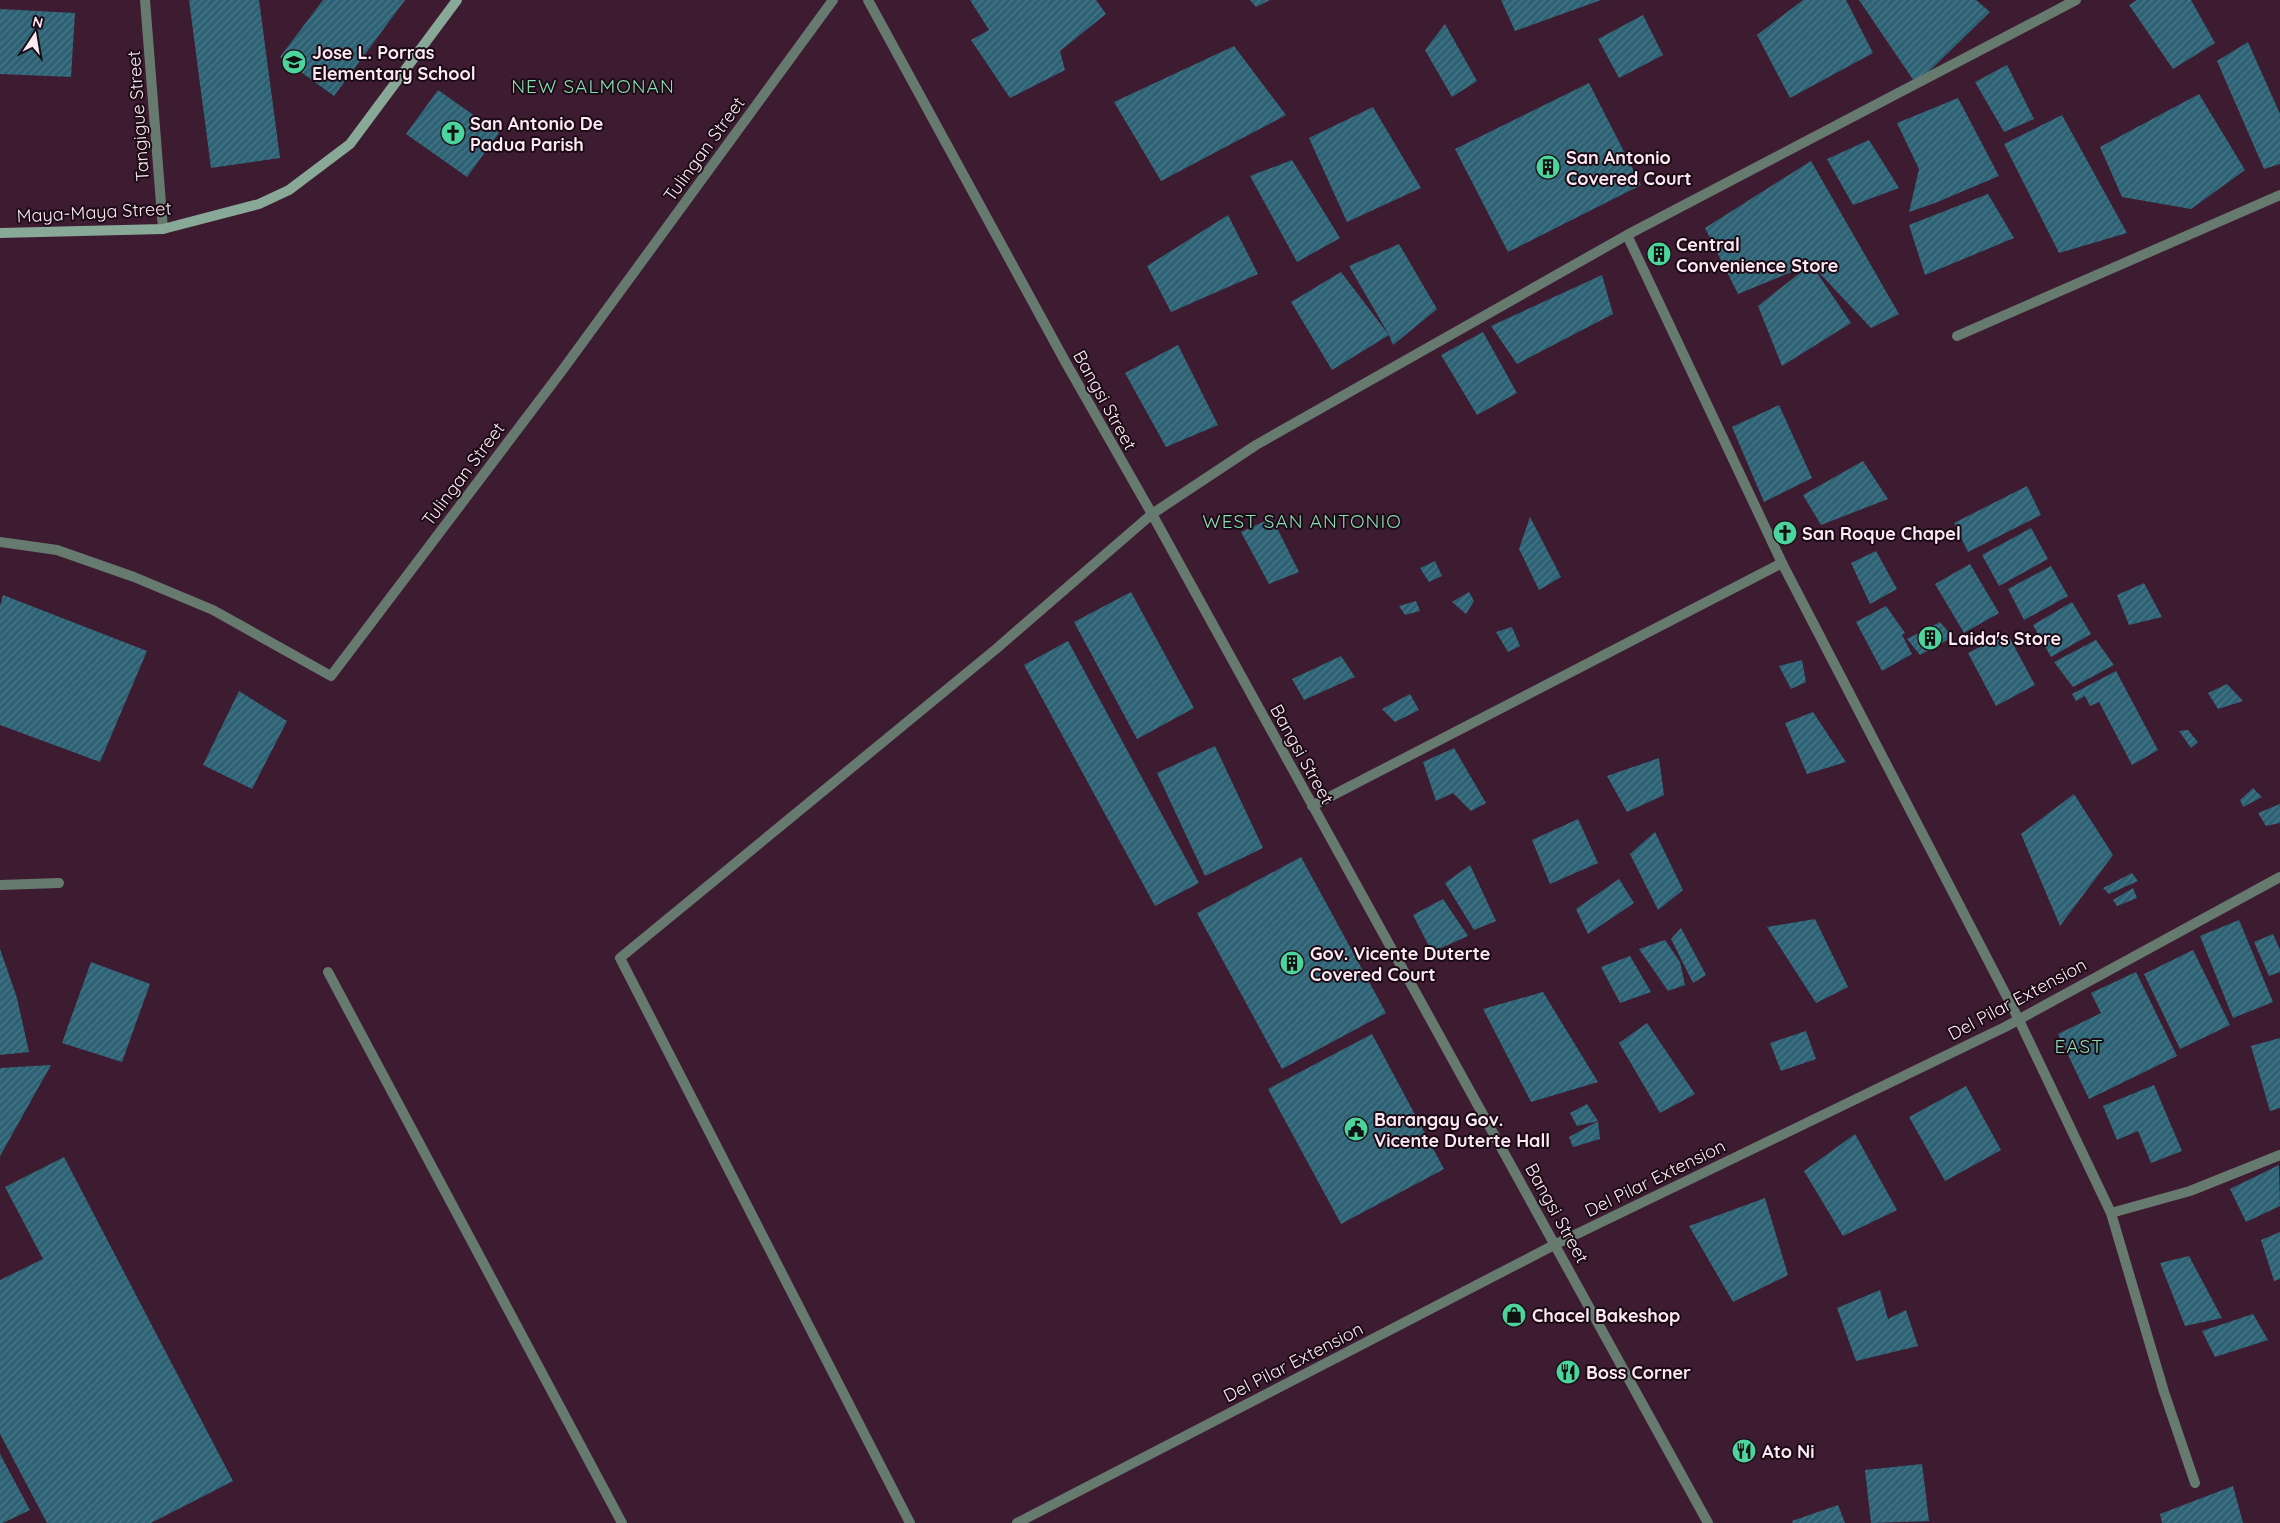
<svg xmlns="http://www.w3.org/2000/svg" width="2280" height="1523" font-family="Quicksand,sans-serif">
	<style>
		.building { fill: url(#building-hatch) }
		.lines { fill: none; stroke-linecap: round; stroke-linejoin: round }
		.lane { stroke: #667a6f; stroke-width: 10 }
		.street { stroke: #667a6f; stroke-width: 10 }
		.secondary { stroke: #88a898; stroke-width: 10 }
		.labels { text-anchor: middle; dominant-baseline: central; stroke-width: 4; stroke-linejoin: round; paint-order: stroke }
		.poi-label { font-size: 18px; font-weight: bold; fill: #fce9f4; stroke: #1b0b15; text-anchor: start }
		.street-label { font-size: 18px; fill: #fce9f4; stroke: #1b0b15 }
		.neighbourhood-label { font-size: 19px; letter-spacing: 1px; fill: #89dcb4; stroke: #1b0b15 }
	</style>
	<defs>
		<pattern id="building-hatch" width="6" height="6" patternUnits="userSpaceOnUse" patternTransform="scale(1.25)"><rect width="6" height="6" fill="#2c6274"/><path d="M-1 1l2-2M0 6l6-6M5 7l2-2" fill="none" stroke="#4c7888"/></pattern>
	</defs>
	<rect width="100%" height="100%" fill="#3d1b31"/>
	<!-- building -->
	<path class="building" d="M189 0H259L280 158 211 168Z
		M323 0H405L334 96 280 57Z
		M970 0H1096L1106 14 1060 51 1065 70 1010 98 971 40 989 30Z
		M1250 0H1270L1256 7Z
		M1501 0H1601L1515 31Z
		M1803 0H1846L1873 53 1790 98 1757 35Z
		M1859 0H1976L1990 12 1916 84Z
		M2137 0H2191L2215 43 2173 69 2129 5Z
		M0 9 75 13 71 77 0 74Z
		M1643 15 1663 55 1619 78 1598 39Z
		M1445 24 1477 81 1452 97 1425 50Z
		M2248 42 2280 114V164L2264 169 2217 61Z
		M1234 46 1286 115 1161 181 1114 102Z
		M2007 65 2034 119 2004 132 1975 82Z
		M1589 83 1641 185 1508 252 1455 149Z
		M438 90 499 133 467 177 406 134Z
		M2199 94 2245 170 2191 209 2122 197 2100 147Z
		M1958 98 1999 176 1935 203 1909 212 1919 169 1897 123Z
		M1373 107 1421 188 1347 222 1309 138Z
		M2062 115 2127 233 2059 253 2004 144Z
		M1869 140 1899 188 1853 205 1827 159Z
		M1292 160 1340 238 1297 262 1250 176Z
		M1811 161 1899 314 1871 328 1811 264 1851 323 1782 366 1758 306 1811 264 1738 294 1705 228Z
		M1988 194 2014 238 1925 275 1909 225Z
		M1228 215 1258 274 1171 312 1147 266Z
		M1399 244 1437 309 1393 345 1389 335 1332 370 1291 302 1341 272 1389 335 1349 266Z
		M1665 244 1670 258 1654 264 1647 250Z
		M1602 275 1613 314 1517 364 1491 326Z
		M1483 332 1517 393 1477 415 1441 355Z
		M1178 345 1218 425 1166 447 1125 373Z
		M1779 405 1812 478 1764 502 1732 427Z
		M1863 461 1888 499 1821 525 1803 495Z
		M2027 486 2041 515 1968 552 1954 523Z
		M1530 517 1561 577 1539 590 1519 549Z
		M1272 518 1299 572 1269 584 1241 532Z
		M1786 524 1796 536 1784 543 1776 529Z
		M2031 528 2048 559 1999 586 1982 555Z
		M1876 551 1897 589 1870 604 1851 563Z
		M1435 561 1442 576 1429 582 1420 568Z
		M1970 564 1999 613 1964 633 1935 584Z
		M2051 566 2068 596 2024 620 2008 589Z
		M2144 583 2162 617 2129 625 2117 595Z
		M1131 592 1194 708 1137 739 1074 622Z
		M1469 592 1474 601 1466 614 1452 602Z
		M3 595 147 651 100 762 0 725V606Z
		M1416 601 1420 611 1405 615 1399 606Z
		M2072 602 2091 634 2051 657 2033 625Z
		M1886 606 1905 633 1902 635 1912 654 1882 671 1856 622Z
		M1940 622 1953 637 1920 655 1907 639Z
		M1512 627 1520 646 1508 652 1496 632Z
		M2007 633 2035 685 1996 706 1968 653Z
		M2096 640 2114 665 2073 687 2054 662Z
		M1068 641 1199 883 1155 906 1024 665Z
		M1341 656 1355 677 1304 700 1292 679Z
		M1802 660 1806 682 1791 689 1779 666Z
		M2116 671 2158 750 2132 765 2099 702 2090 706 2085 696 2076 701 2072 694Z
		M2227 684 2243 701 2218 709 2208 693Z
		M239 691 287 721 252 789 203 765Z
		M1410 694 1419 710 1395 722 1382 709Z
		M1813 712 1846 762 1807 774 1785 723Z
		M2188 730 2198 742 2191 748 2179 731Z
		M1215 746 1263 848 1205 876 1157 773Z
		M1454 748 1486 803 1471 811 1453 793 1436 801 1423 762Z
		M1659 758 1664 795 1627 812 1607 776Z
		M2253 788 2262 797 2243 807 2240 800Z
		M2074 794 2113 855 2060 926 2021 834Z
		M2280 804V823L2266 826 2258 813Z
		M1578 819 1598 863 1550 884 1532 840Z
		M1655 832 1683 890 1658 910 1630 854Z
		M1301 857 1386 1013 1282 1069 1197 913Z
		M1470 865 1496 921 1474 930 1445 883Z
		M2132 873 2138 881 2109 894 2103 888Z
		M1619 879 1634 903 1588 934 1576 909Z
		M2133 888 2137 898 2117 906 2113 900Z
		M1443 899 1468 936 1432 952 1413 915Z
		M1815 919 1848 987 1816 1003 1767 927Z
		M2239 920 2273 1002 2233 1018 2200 936Z
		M1681 928 1706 975 1693 983 1671 939Z
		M2273 934 2280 950V972L2269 976 2254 942Z
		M1665 940 1680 962 1685 985 1668 991 1639 949Z
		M0 949 17 998 29 1052 0 1055Z
		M2193 950 2230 1025 2180 1049 2144 974Z
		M1630 956 1651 992 1620 1003 1601 967Z
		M91 962 150 984 122 1062 62 1043Z
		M2136 972 2177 1056 2089 1099 2058 1034 2101 1013 2091 993Z
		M1543 992 1598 1082 1531 1102 1483 1009Z
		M1647 1023 1695 1094 1660 1113 1619 1043Z
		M1806 1031 1816 1059 1781 1071 1770 1043Z
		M1372 1034 1444 1169 1341 1224 1268 1089Z
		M2280 1038V1108L2270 1111 2251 1046Z
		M51 1065 0 1156V1068Z
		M2154 1085 2182 1151 2151 1163 2138 1131 2117 1140 2103 1106Z
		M1966 1086 2001 1150 1945 1181 1909 1117Z
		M1587 1104 1598 1121 1577 1126 1570 1113Z
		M1598 1121 1600 1139 1573 1147 1569 1137Z
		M1855 1134 1897 1210 1843 1236 1804 1171Z
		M64 1157 233 1481 151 1523H47L0 1434V1280L43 1259 5 1187Z
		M2279 1165 2280 1206 2246 1222 2230 1189Z
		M1765 1198 1788 1275 1733 1302 1689 1226Z
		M2280 1232V1279L2274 1281 2261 1240Z
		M2189 1256 2222 1318 2185 1326 2160 1263Z
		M1880 1290 1888 1319 1906 1310 1918 1346 1856 1361 1837 1308Z
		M2253 1314 2268 1340 2215 1357 2202 1331Z
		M0 1454 30 1510 3 1523H0Z
		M1922 1464 1929 1521 1871 1523 1865 1470Z
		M2233 1486 2243 1523H2162L2160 1514Z
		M1838 1505 1845 1523H1793L1792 1521Z"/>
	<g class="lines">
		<!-- lane -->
		<path class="lane" d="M1312 806 1782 563
			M0 885 59 883"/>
		<!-- street -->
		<path class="street" d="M145 0 163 229
			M868 0 1066 363 1152 514 1708 1523
			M1627 235 1782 563 2018 1018 2111 1213 2164 1392 2195 1483
			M1957 336 2280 195
			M0 542 57 550 134 577 213 610 331 676 561 372 833 0
			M328 972 622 1523
			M2111 1213 2190 1191 2280 1155
			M910 1523 620 958 996 649 1152 514 1256 445 1627 235 2076 0
			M1017 1523 1556 1244 2005 1027 2280 877"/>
		<!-- secondary -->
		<path class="secondary" d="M0 233 163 229 259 204 289 190 350 144 457 0"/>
	</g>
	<!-- icons -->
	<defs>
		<symbol id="school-disc" viewBox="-11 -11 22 22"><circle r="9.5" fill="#4bd49b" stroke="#1b0b15"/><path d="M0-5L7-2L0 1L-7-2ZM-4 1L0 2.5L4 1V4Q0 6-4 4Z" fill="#111"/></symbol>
		<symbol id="church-disc" viewBox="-11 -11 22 22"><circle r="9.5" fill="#4bd49b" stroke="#1b0b15"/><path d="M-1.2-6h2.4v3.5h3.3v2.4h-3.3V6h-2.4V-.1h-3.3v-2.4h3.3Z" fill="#111"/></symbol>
		<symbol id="building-disc" viewBox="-11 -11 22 22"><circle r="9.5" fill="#4bd49b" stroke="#1b0b15"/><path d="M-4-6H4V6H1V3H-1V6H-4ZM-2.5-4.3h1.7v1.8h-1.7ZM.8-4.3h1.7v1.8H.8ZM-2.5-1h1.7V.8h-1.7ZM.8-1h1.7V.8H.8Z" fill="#111"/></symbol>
		<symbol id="civic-disc" viewBox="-11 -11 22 22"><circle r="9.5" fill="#4bd49b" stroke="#1b0b15"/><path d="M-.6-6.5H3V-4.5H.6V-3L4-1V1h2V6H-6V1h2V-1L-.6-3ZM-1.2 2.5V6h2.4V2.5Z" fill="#111"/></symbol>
		<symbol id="shop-disc" viewBox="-11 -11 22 22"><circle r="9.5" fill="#4bd49b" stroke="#1b0b15"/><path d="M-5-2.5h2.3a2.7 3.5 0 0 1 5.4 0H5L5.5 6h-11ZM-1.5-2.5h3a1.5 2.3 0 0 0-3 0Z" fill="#111"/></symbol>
		<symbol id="restaurant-disc" viewBox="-11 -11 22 22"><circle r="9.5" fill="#4bd49b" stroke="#1b0b15"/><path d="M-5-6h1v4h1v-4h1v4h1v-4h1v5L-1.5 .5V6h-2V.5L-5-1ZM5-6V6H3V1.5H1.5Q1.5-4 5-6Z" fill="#111"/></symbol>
	</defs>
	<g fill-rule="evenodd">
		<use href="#school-disc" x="280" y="48" width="28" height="28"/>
		<use href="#church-disc" x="439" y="119" width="28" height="28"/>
		<use href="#building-disc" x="1534" y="153" width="28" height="28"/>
		<use href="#building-disc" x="1645" y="240" width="28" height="28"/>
		<use href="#church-disc" x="1771" y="519" width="28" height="28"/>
		<use href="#building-disc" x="1916" y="624" width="28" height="28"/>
		<use href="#building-disc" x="1278" y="949" width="28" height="28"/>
		<use href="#civic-disc" x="1342" y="1115" width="28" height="28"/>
		<use href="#shop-disc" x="1500" y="1301" width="28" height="28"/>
		<use href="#restaurant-disc" x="1554" y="1358" width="28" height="28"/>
		<use href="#restaurant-disc" x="1730" y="1437" width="28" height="28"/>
	</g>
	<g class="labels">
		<!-- poi labels -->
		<g class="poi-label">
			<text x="312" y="52">Jose L. Porras<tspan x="312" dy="21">Elementary School</tspan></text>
			<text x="470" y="123">San Antonio De<tspan x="470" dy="21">Padua Parish</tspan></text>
			<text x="1566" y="157">San Antonio<tspan x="1566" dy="21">Covered Court</tspan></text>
			<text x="1676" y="244">Central<tspan x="1676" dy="21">Convenience Store</tspan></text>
			<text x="1802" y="533">San Roque Chapel</text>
			<text x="1948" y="638">Laida's Store</text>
			<text x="1310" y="953">Gov. Vicente Duterte<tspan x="1310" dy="21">Covered Court</tspan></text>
			<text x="1374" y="1119">Barangay Gov.<tspan x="1374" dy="21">Vicente Duterte Hall</tspan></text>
			<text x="1532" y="1315">Chacel Bakeshop</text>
			<text x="1586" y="1372">Boss Corner</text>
			<text x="1762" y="1451">Ato Ni</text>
		</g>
		<!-- street labels -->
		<g class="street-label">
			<text transform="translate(138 116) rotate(-94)">Tangigue Street</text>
			<text transform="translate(704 149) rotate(-54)">Tulingan Street</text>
			<text transform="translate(94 212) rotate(-3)">Maya-Maya Street</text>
			<text transform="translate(1105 400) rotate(61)">Bangsi Street</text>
			<text transform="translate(463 474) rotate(-53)">Tulingan Street</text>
			<text transform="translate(1302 754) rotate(61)">Bangsi Street</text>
			<text transform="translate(2017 999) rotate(-28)">Del Pilar Extension</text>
			<text transform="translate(1655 1178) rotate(-26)">Del Pilar Extension</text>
			<text transform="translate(1557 1213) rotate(61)">Bangsi Street</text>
			<text transform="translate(1293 1362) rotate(-27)">Del Pilar Extension</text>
		</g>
		<!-- neighbourhood labels -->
		<g class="neighbourhood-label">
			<text x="593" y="86">NEW SALMONAN</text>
			<text x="1302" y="521">WEST SAN ANTONIO</text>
			<text x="2079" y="1046">EAST</text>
		</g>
	</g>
	<!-- north arrow -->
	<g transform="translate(35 35) rotate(12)" stroke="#1b0b15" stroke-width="4" paint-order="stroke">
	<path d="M0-4L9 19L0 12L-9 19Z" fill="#fce9f4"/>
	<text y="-8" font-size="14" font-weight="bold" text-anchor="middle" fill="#fce9f4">N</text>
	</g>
</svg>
